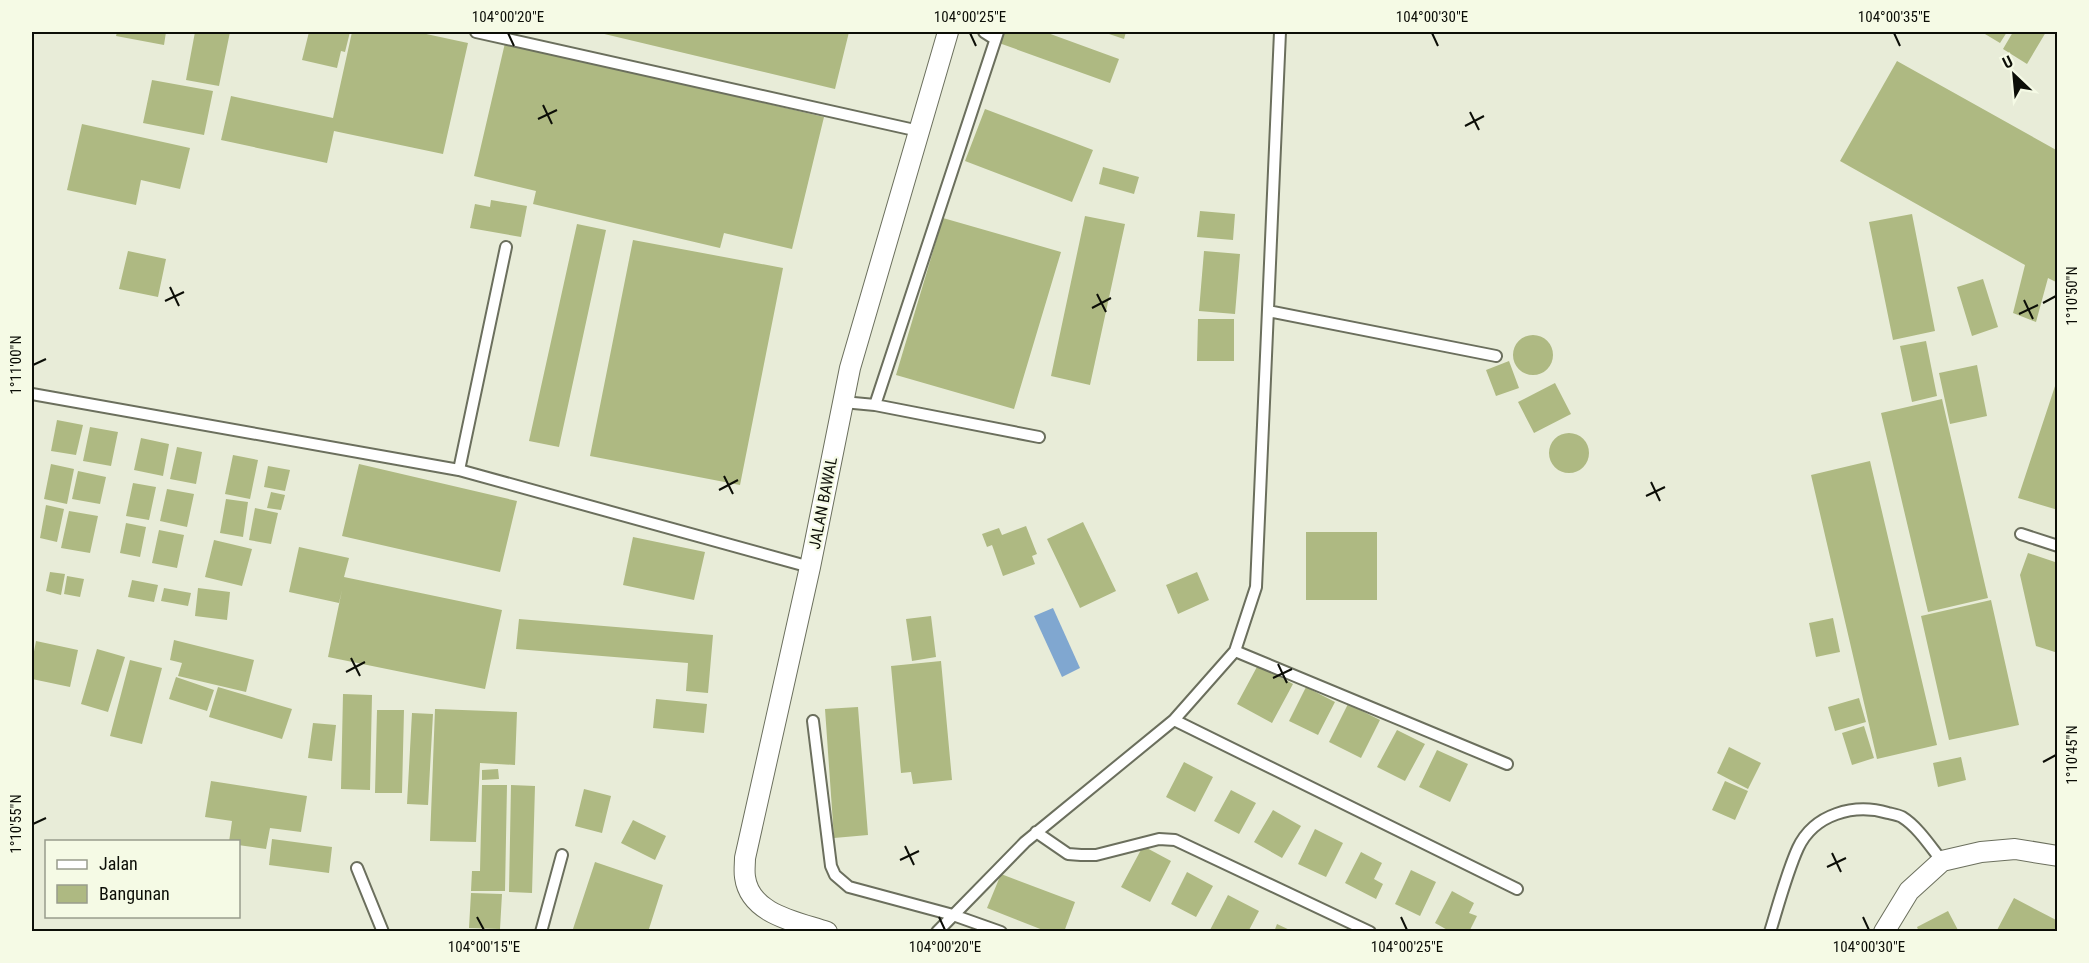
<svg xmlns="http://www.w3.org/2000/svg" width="2089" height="963" font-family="'Roboto Condensed',sans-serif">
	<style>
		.water { fill: #80a7d0 }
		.building { fill: #aeb982 }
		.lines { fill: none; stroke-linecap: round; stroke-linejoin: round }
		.lane-casing { stroke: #6b6f5d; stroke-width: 14 }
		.street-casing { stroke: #6b6f5d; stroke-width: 22 }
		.lane { stroke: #fff; stroke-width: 10 }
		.street { stroke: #fff; stroke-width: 20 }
		.ticks { fill: none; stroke: #0c0e07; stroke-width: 2 }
		.labels { text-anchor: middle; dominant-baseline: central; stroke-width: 4.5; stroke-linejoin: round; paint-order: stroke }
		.street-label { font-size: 16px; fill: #0c0e07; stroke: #f5fae5 }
		.neatline { fill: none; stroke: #0c0e07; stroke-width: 2 }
		.ticks-label { font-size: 15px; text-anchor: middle; fill: #0c0e07 }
	</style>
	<rect width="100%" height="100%" fill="#e8ecd8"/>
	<!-- water -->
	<path class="water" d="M1053 608 1080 668 1062 677 1034 616Z"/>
	<!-- building -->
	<path class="building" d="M117 32H166L164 45 116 36Z
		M195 32H230L219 86 186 80Z
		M309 32H350L345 52 341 51 337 68 302 60Z
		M352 32H417L468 43 443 154 334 131 327 163 221 140 231 96 333 118Z
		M596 32H849L835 89Z
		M1003 32H1045L1119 59 1110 83 999 43Z
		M1103 32H1126L1124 39Z
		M1986 32H2007L2000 43 1985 34Z
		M2013 32H2046L2027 64 2003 49Z
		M505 43 824 117 792 249 724 233 720 248 533 204 536 191 474 176Z
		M1897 61 2058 151V283L2048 278 2036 322 2013 313 2025 265 1840 161Z
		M152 80 213 91 204 135 143 123Z
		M985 109 1093 150 1072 202 965 161Z
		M82 124 190 148 180 189 141 180 136 205 67 190Z
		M1103 167 1139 177 1134 194 1099 184Z
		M491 200 527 206 521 237 470 228 475 204 490 207Z
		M1200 211 1235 214 1233 240 1197 237Z
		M1912 214 1935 331 1893 340 1869 222Z
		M1085 216 1125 224 1090 385 1051 376Z
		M943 218 1061 252 1014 409 896 375Z
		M577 224 606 230 559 447 529 441Z
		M633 240 783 268 740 485 590 456Z
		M128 251 166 259 158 297 119 289Z
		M1204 251 1240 254 1235 314 1199 311Z
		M1983 279 1998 327 1972 336 1957 287Z
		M1198 319H1234V361H1197Z
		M1513 355a20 20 0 1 1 40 0a20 20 0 1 1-40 0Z
		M1926 341 1937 396 1912 402 1900 346Z
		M1509 361 1519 388 1496 396 1486 370Z
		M1977 365 1987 416 1950 424 1939 373Z
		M2058 377V510L2018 498Z
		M1555 383 1571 414 1534 433 1518 402Z
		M1942 399 1988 598 1928 612 1881 413Z
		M57 420 83 425 76 455 51 451Z
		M90 427 118 432 111 466 83 461Z
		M1549 453a20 20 0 1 1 40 0a20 20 0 1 1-40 0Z
		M141 438 169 444 163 476 134 470Z
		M177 447 202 452 196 484 170 479Z
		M233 455 258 460 250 499 225 494Z
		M1870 461 1937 745 1877 759 1811 475Z
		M51 464 74 469 67 504 44 499Z
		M359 464 517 501 500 572 342 536Z
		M268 466 290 470 285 491 264 487Z
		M78 471 106 477 100 504 72 499Z
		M133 483 156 487 149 520 126 516Z
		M167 489 194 494 187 527 160 521Z
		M271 492 285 495 281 510 267 508Z
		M226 499 248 502 243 537 220 533Z
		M46 505 64 509 57 542 40 538Z
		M255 508 278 513 271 544 249 540Z
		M69 511 98 516 90 553 61 548Z
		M1083 522 1116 591 1080 608 1047 539Z
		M126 523 146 527 140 557 120 553Z
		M1026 526 1037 554 1032 556 1035 564 1003 576 992 545 987 547 982 534 999 528 1002 535Z
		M159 530 184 535 177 568 152 563Z
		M1306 532H1377V600H1306Z
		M633 537 705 552 694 600 623 585Z
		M214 540 252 549 242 586 205 577Z
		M299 547 349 558 344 577 502 610 485 689 328 657 342 590 339 603 289 592Z
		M2028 553 2058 563V653L2036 646 2020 575Z
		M50 572 65 574 61 595 46 591Z
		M1197 572 1209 600 1178 614 1166 585Z
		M67 576 84 579 80 597 64 594Z
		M132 580 158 585 154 602 128 597Z
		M164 588 191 593 188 606 161 601Z
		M198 588 230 592 227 620 195 616Z
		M1991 600 2019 725 1949 740 1921 616Z
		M931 616 936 657 912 661 906 619Z
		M1833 618 1840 652 1816 657 1809 623Z
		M519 619 713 635 708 693 686 691 688 663 516 649Z
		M174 640 254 660 246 692 178 676 182 663 170 660Z
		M36 641 78 650 70 687 32 679V662Z
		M97 649 125 657 108 712 81 704Z
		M130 660 162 668 142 744 110 736Z
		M941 661 952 780 913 784 911 772 901 773 891 666Z
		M1258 665 1293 684 1272 723 1237 704Z
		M176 677 214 690 207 711 169 699Z
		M218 687 292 709 282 739 209 717Z
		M1306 687 1335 702 1318 735 1289 721Z
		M343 694 372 695 370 790 341 789Z
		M1859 698 1866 722 1835 731 1828 707Z
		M656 699 707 704 704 733 653 728Z
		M1348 704 1380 720 1361 758 1329 742Z
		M858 707 868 835 834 838 825 709Z
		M435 709 517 712 515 765 480 763 476 842 430 841Z
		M377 710H404L402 793H375Z
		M412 713 433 714 428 805 407 804Z
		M313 723 336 725 332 761 308 758Z
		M1864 726 1874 758 1852 765 1842 733Z
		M1397 730 1425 744 1405 781 1377 767Z
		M1729 747 1761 763 1748 789 1717 773Z
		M1437 750 1468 764 1450 802 1419 787Z
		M1961 757 1966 780 1938 787 1933 763Z
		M1184 762 1213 777 1195 812 1166 797Z
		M498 769 499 779 482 780V770Z
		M211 781 307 796 301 832 270 828 266 849 238 845V842H229L232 821 205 817Z
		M1725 781 1748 791 1735 820 1712 810Z
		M482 785H507L505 891H471L472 871H480Z
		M511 785 535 786 532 893 509 892Z
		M584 789 611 796 602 833 575 826Z
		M1231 790 1256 803 1239 834 1214 821Z
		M1273 810 1301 826 1282 858 1254 842Z
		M633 820 666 836 655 860 621 843Z
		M1315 829 1343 843 1326 877 1298 864Z
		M272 839 332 847 329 873 269 865Z
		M1143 846 1171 861 1150 902 1121 887Z
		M1361 852 1382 863 1374 879 1383 884 1376 899 1345 883Z
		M595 862 663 885 648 932H572Z
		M1411 870 1436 882 1420 916 1395 904Z
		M1187 872 1213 886 1196 917 1171 904Z
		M1001 874 1075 902 1064 932H1048L987 908Z
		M1452 891 1474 903 1469 913 1477 916 1469 932H1451L1435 923Z
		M471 893 502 894 500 929 469 928Z
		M1228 895 1259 911 1248 932H1209Z
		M2014 898 2058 921V932H1996Z
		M1948 911 1959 932H1919L1917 927Z
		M1277 924 1294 932H1274Z"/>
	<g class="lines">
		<defs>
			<path id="lane" d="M476 32 919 131
				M984 32 995 39
				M1268 311 1496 356
				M32 394 459 470 810 567
				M843 402 875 405 1039 437
				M875 405 998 32
				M459 470 506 247
				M2021 534 2058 546
				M1235 651 1507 764
				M1174 720 1517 889
				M813 721 831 866 835 875 849 887 953 915 1001 932
				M1036 832 1068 854 1081 855H1096L1159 839 1175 840 1370 932
				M357 868 383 932
				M541 932 562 855
				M937 932 1025 842 1174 720 1235 651 1256 587 1280 32
				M1770 932C1778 906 1787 872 1798 848 1814 814 1854 803 1888 813 1892 814 1898 815 1902 817 1918 827 1930 846 1942 861"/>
			<path id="street" d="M827 932C798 922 750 915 745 877 744 871 745 864 745 858L810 567 850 368 948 32
				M1884 932 1909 891 1942 861 1981 852 2015 849 2058 856"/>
		</defs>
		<!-- lane casing -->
		<use href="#lane" class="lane-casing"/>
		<!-- street casing -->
		<use href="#street" class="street-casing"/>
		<!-- lane -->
		<use href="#lane" class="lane"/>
		<!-- street -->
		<use href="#street" class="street"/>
	</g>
	<!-- ticks -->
	<path class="ticks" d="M508 33 514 46M970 33 976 46M1432 33 1438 46M1894 33 1900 46M543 105 552 124M1470 112 1479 130M538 119 557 110M1465 126 1484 116M170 287 179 306M1097 294 1106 312M2024 300 2033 319M165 301 184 292M2043 303 2056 296M1092 308 1111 298M2019 314 2038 305M33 365 46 359M724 476 733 494M1651 482 1660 501M719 490 738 480M1646 496 1665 487M351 658 360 676M1278 664 1287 683M346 672 365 662M1273 678 1292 669M2043 762 2056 755M33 824 46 818M905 846 914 865M1832 853 1841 872M900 860 919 851M1827 867 1846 858M477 917 484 930M939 917 945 930M1401 917 1407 930M1863 917 1869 930"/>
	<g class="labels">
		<!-- street labels -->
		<g class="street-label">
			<text transform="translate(823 503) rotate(-79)">JALAN BAWAL</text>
		</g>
	</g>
	<!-- border -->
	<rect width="2089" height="963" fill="none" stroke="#f5fae5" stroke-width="66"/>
	<!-- legend -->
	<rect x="45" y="840" width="195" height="78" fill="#f5fae5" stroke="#989c8c" stroke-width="1.5"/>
	<rect x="57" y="860" width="30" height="9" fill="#ffffff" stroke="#989c8c" stroke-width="1.5"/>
	<text x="99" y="870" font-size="18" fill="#0c0e07">Jalan</text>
	<rect x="57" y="885" width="30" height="18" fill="#aeb982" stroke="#989c8c" stroke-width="1.5"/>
	<text x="99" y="900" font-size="18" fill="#0c0e07">Bangunan</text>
	<!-- north arrow -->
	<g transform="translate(2014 75) rotate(334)" stroke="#f5fae5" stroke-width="4.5" paint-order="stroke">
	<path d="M0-4.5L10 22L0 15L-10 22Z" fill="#0c0e07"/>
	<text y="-9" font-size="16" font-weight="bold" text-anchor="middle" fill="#0c0e07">U</text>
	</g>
	<rect x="33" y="33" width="2023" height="897" class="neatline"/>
	<g class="ticks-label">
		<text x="508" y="22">104°00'20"E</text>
		<text x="970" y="22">104°00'25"E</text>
		<text x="1432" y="22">104°00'30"E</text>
		<text x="1894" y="22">104°00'35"E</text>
		<text transform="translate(2072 296) rotate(-90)" y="5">1°10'50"N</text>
		<text transform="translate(16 365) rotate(-90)" y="5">1°11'00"N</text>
		<text transform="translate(2072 755) rotate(-90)" y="5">1°10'45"N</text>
		<text transform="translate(16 824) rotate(-90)" y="5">1°10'55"N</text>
		<text x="484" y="952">104°00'15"E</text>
		<text x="945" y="952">104°00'20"E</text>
		<text x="1407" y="952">104°00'25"E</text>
		<text x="1869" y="952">104°00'30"E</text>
	</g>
</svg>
